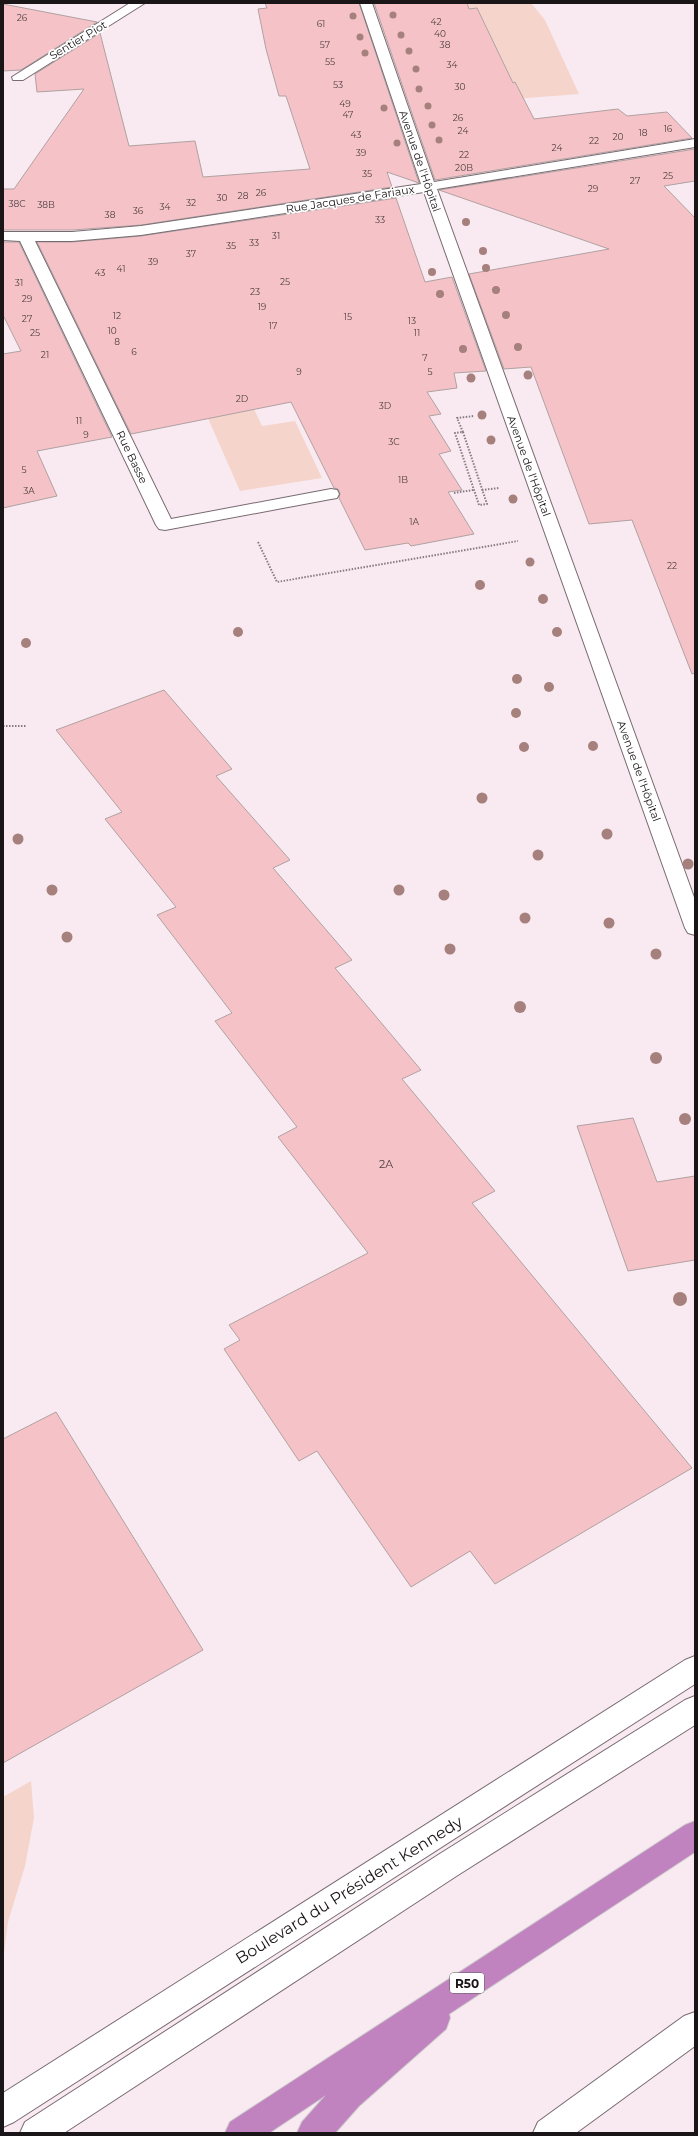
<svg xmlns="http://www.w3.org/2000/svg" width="698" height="2136" font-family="Montserrat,sans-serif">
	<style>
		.green { fill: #f5d4cb }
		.building { fill: #f5c3c7; stroke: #b0a1a2 }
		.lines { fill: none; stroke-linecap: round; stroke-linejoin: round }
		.minor-casing { stroke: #786b71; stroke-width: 2 }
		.highway-casing { stroke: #cdcccc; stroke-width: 2 }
		.path { stroke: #857b80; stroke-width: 2; stroke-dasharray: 1.5 1.5; stroke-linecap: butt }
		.minor { fill: #fff; fill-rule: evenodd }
		.highway { fill: #c083bf; fill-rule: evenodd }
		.tree { fill: #a6807c }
		.labels { text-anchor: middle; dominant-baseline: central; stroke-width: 3.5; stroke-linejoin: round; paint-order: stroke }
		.far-number-label { font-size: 9px; fill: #514043 }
		.far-street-label { font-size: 11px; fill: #1a1517; stroke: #fff }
		.number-label { font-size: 11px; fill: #514043 }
		.shield { fill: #fff; stroke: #5f5b5d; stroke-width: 1 }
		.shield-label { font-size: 12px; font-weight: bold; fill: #1a1517 }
		.near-street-label { font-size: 16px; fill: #1a1517; stroke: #fff }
	</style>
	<rect width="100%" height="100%" fill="#f9eaf1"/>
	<!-- green -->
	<path class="green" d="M460 3H531L545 20 579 94 502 100Z
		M253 407 262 426 295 421 322 478 240 491 207 416Z
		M31 1781 34 1818 25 1866 8 1922 3 1961V1797Z"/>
	<!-- building -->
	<path class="building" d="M265 3H359L419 183 387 172 392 187 141 225 72 230H3V189H14L84 89 37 92 35 74 100 33 129 146 195 141 203 177 310 169 286 96H279L266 49 258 9 267 8Z
		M374 3H467L469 9 477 8 513 83 515 82 534 119 618 109 627 116 667 112 692 138 435 180Z
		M3 4 97 22 21 70 3 71Z
		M695 149V181L664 186 695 218V673L692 674 632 520 589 524 531 367 504 369 469 274 609 249 439 190Z
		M396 198 425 282 452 277 486 371 454 373 457 388 427 392 441 414 429 416 451 451 439 454 462 490 448 492 474 534 411 546 408 543 365 550 339 498 340 493 338 489 334 488 291 402 131 434 37 242H72L141 236Z
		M3 242H19L112 437 37 451 57 496 3 508V354L21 351 3 315Z
		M164 690 232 769 216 776 290 860 273 868 352 960 335 968 421 1070 402 1079 495 1191 472 1203 692 1468 495 1584 470 1551 411 1587 317 1451 299 1461 224 1349 240 1340 229 1325 368 1253 278 1137 297 1127 215 1021 232 1013 157 915 176 907 105 819 122 812 56 730Z
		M633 1118 657 1182 695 1176V1260L628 1271 577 1126Z
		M56 1412 203 1650 3 1763V1439Z"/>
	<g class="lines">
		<defs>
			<path id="minor" d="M130 3H145L23 80H13L12 77Z
				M360 3H372L434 182 695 139V147L437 189 695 900V935L688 933 685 928 424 192 141 235 72 241H35L171 519 331 489 337 490 339 494 337 498 331 499 165 530 159 529 156 525 20 241 3 240V232H72L141 226 421 184Z
				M695 1656V1684L14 2122 3 2127V2093L685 1660Z
				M695 1696V1725L458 1875 64 2133H20L25 2122 438 1855 685 1700Z
				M695 2012V2046L576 2133H533L538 2122 684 2016Z"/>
			<path id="highway" d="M695 1821V1852L449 2014 450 2018 446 2029 359 2106 335 2133H297L302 2122 326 2095 269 2133H225L230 2122 685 1825Z"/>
		</defs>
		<!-- minor casing -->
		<use href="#minor" class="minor-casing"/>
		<!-- highway casing -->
		<use href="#highway" class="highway-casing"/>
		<!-- path -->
		<path class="path" d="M463 432 457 418 474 416
			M463 432 487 504 479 505 455 433Z
			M482 490 499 488
			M454 493 473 490
			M258 542 277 582 518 541
			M3 726H26"/>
		<!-- minor -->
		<use href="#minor" class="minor"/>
		<!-- highway -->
		<use href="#highway" class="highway"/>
	</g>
	<!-- trees -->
	<g class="tree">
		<circle cx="393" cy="15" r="3.5"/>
		<circle cx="353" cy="16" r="3.5"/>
		<circle cx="401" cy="35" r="3.5"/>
		<circle cx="360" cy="37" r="3.5"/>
		<circle cx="409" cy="51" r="3.5"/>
		<circle cx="365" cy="53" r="3.5"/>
		<circle cx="416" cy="69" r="3.5"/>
		<circle cx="419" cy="89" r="3.5"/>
		<circle cx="428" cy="106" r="3.5"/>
		<circle cx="384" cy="108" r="3.5"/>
		<circle cx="432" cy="125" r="3.5"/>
		<circle cx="439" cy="140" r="3.5"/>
		<circle cx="397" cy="143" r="3.5"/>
		<circle cx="466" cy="222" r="4"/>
		<circle cx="483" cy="251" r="4"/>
		<circle cx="486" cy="268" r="4"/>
		<circle cx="432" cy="272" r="4"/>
		<circle cx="496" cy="290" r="4"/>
		<circle cx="440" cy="294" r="4"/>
		<circle cx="506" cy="315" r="4"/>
		<circle cx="518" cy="347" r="4"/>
		<circle cx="463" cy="349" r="4"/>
		<circle cx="528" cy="375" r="4.5"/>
		<circle cx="471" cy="378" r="4.5"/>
		<circle cx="482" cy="415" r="4.5"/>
		<circle cx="491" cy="440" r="4.5"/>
		<circle cx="513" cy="499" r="4.5"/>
		<circle cx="530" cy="562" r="4.5"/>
		<circle cx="480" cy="585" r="5"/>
		<circle cx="543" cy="599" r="5"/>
		<circle cx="238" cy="632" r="5"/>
		<circle cx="557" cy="632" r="5"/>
		<circle cx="26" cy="643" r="5"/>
		<circle cx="517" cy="679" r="5"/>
		<circle cx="549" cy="687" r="5"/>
		<circle cx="516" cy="713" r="5"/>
		<circle cx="593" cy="746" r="5"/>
		<circle cx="524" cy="747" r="5"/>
		<circle cx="482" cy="798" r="5.5"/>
		<circle cx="607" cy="834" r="5.5"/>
		<circle cx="18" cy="839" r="5.5"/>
		<circle cx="538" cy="855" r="5.5"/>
		<circle cx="688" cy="864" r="5.5"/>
		<circle cx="52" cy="890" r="5.5"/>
		<circle cx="399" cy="890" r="5.5"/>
		<circle cx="444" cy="895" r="5.5"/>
		<circle cx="525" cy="918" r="5.5"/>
		<circle cx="609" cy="923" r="5.5"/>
		<circle cx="67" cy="937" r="5.5"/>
		<circle cx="450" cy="949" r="5.5"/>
		<circle cx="656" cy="954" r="5.5"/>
		<circle cx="520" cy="1007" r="6"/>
		<circle cx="656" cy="1058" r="6"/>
		<circle cx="685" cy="1119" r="6"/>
		<circle cx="680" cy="1299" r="7"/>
	</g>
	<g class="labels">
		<!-- far-number labels -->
		<g class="far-number-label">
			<text x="22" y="17">26</text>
			<text x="436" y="21">42</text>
			<text x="321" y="23">61</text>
			<text x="440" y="33">40</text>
			<text x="325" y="44">57</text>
			<text x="445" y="44">38</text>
			<text x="330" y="61">55</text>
			<text x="452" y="64">34</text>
			<text x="338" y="84">53</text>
			<text x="460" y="86">30</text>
			<text x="345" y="103">49</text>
			<text x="348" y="114">47</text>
			<text x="458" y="117">26</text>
			<text x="668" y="128">16</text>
			<text x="463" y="130">24</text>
			<text x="643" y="132">18</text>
			<text x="356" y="134">43</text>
			<text x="618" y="136">20</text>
			<text x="594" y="140">22</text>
			<text x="557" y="147">24</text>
			<text x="361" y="152">39</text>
			<text x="464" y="154">22</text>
			<text x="464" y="167">20B</text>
			<text x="367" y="173">35</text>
			<text x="668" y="175">25</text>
			<text x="635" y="180">27</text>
			<text x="593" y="188">29</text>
			<text x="261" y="192">26</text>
			<text x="243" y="195">28</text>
			<text x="222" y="197">30</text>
			<text x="191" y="202">32</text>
			<text x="17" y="203">38C</text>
			<text x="46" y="204">38B</text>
			<text x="165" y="206">34</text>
			<text x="138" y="210">36</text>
			<text x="110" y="214">38</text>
			<text x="380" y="219">33</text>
			<text x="276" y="235">31</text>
			<text x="254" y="242">33</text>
			<text x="231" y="245">35</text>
			<text x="191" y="253">37</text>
			<text x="153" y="261">39</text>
			<text x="121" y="268">41</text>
			<text x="100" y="272">43</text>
			<text x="285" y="281">25</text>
			<text x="19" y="282">31</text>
			<text x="255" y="291">23</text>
			<text x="27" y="298">29</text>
			<text x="262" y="306">19</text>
			<text x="117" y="315">12</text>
			<text x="348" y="316">15</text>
			<text x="27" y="318">27</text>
			<text x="412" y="320">13</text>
			<text x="273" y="325">17</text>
			<text x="112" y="330">10</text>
			<text x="35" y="332">25</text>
			<text x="417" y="332">11</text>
			<text x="117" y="341">8</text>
			<text x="134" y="351">6</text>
			<text x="45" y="354">21</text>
			<text x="425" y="357">7</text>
			<text x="299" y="371">9</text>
			<text x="430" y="371">5</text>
			<text x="242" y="398">2D</text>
			<text x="385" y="405">3D</text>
			<text x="79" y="420">11</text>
			<text x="86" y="434">9</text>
			<text x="394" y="441">3C</text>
			<text x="24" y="469">5</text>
			<text x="403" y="479">1B</text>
			<text x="29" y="490">3A</text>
			<text x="414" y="521">1A</text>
			<text x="672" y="565">22</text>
		</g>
		<!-- far-street labels -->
		<g class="far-street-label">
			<text transform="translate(78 40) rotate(-31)">Sentier Piot</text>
			<text transform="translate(420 161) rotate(71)">Avenue de l'Hôpital</text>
			<text transform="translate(350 199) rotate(-9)">Rue Jacques de Fariaux</text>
			<text transform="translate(132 457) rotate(64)">Rue Basse</text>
			<text transform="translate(529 466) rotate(70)">Avenue de l'Hôpital</text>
			<text transform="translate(639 771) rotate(70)">Avenue de l'Hôpital</text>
		</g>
		<!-- number labels -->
		<g class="number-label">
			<text x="386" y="1164">2A</text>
		</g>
		<!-- shield labels -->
		<rect class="shield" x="450" y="1973" width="34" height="20" rx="3"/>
		<g class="shield-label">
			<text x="467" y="1983">R50</text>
		</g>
		<!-- near-street labels -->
		<g class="near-street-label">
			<text transform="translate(349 1890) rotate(-32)">Boulevard du Président Kennedy</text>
		</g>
	</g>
	<!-- border -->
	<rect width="698" height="2136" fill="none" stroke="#1a1517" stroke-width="8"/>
</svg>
